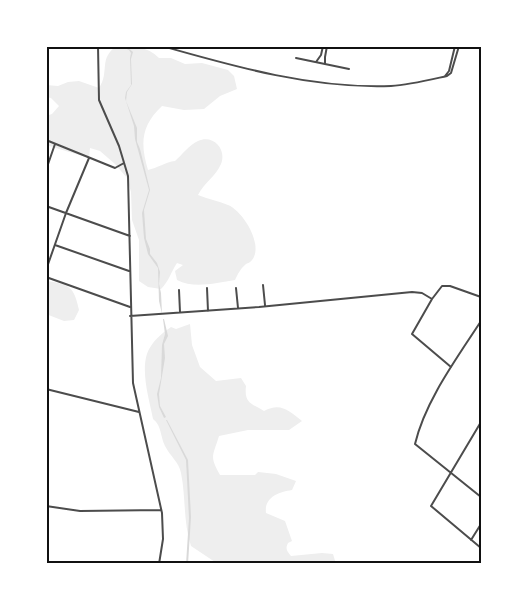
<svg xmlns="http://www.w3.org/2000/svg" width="527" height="610" font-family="Commissioner,sans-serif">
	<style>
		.green { fill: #eee }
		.water { fill: #d9d9d9 }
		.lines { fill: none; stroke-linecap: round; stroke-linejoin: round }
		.minor { stroke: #4c4c4c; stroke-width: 2 }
		.neatline { fill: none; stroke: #111; stroke-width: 2 }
	</style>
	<rect width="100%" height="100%" fill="#fff"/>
	<!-- green -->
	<path class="green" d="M117 46C133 46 147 46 159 58H171L185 64 202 63 228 70 234 76 237 89 220 96 204 109 184 110 162 106C141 126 140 143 148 170 157 168 166 162 175 161 182 155 189 145 198 141 213 134 227 149 221 164 216 176 204 183 198 195 208 199 218 201 228 205 243 211 264 245 252 260 251 262 248 263 246 264 240 269 238 274 235 280 216 283 194 289 177 280L175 271 183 265 177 263C171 272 169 281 161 289L148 287 139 281V240L132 220 131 192 127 178 115 164 100 151 90 148 89 158 46 145V116L52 114 59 106 51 98 46 97V85L58 86 68 82 79 81 99 88C110 72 98 58 117 46Z
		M46 281C69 284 74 286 79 310L74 320 64 321 46 314Z
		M190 324 192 345 200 367 216 381 241 378 246 386C244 403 251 403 264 411 281 402 289 411 302 421L289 430H248L219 436C213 456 209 456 220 475H255L258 472 276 474 296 481 292 490C279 492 264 497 266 513L285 521 292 541 288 543C285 549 287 551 291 556L322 553 333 554 336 564H218L191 546C183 522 186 497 181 473 179 462 170 456 165 446 160 436 162 426 153 419 149 398 138 364 151 346 155 339 164 332 171 327L176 329Z"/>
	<!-- water -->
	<path class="water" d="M120 46 128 48 133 52 131 59 132 84 127 92 126 101 137 128V142L140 149 150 190 144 210 146 239 150 249V254L157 263 160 272 159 284 161 293 162 314 159 301 158 268 148 254 144 238 142 213 149 190 135 139 134 126 125 98 126 92 131 85 130 58 131 53 129 50Z
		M163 319H164L168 336 164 344 165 358 159 394 160 406 166 417 164 418 159 407 157 394 161 378 162 345 165 334Z
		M166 420H167L188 460 191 517 188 564H186L189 518 186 460Z"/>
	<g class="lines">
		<!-- minor -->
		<path class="minor" d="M98 46 99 100 119 146 128 176 133 383 162 513 163 539 159 564
			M162 46C236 67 313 89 391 86 409 85 429 80 447 76L451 73 459 46
			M296 58 349 69
			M316 62 321 55 323 46
			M325 64V57L327 46
			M445 76 449 71 455 46
			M46 140 115 168 124 163
			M46 170 55 144
			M46 206 130 236
			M55 245 129 271
			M46 270 66 213 89 158
			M46 277 130 307
			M263 285 265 305
			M207 288 208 311
			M236 288 238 308
			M179 290 180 312
			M130 316 259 307 412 292 422 293 432 299
			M481 321C457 358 425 401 415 444L481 497
			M451 367 412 334 432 299 442 286H450L481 297
			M46 389 139 412
			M481 422 431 506 481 548
			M46 506 80 511 161 510
			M471 540 481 524"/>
	</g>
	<!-- border -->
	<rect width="527" height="610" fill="none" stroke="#ffffff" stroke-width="95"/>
	<rect x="48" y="48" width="432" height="514" class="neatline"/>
</svg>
